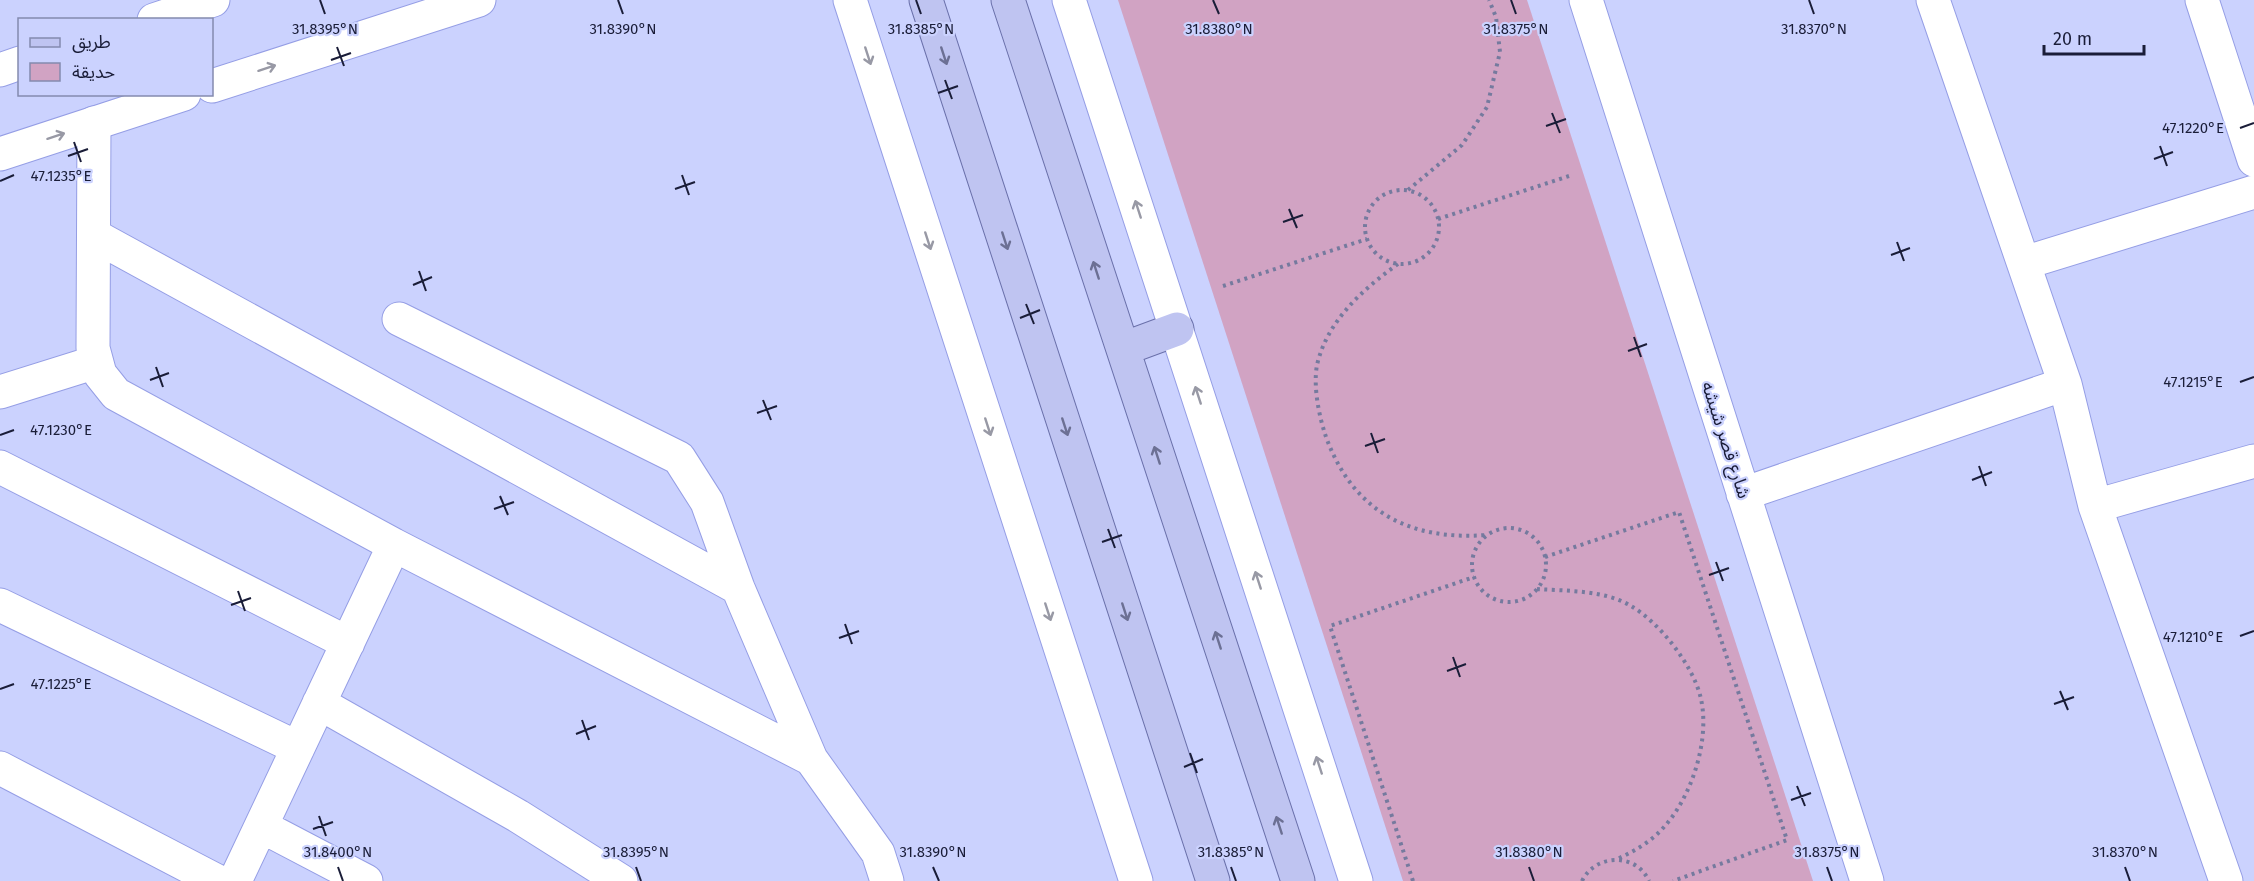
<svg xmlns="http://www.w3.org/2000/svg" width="2254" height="881" font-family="'Fira Sans','Noto Sans Arabic',sans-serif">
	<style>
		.green { fill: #d1a3c3 }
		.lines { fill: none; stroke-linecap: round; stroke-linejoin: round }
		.minor-casing { stroke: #959ee5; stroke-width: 35 }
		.tertiary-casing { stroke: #959ee5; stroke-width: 35 }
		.primary-casing { stroke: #6a70aa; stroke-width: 35 }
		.path { stroke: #757a9e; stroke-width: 4; stroke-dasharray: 3 4.5; stroke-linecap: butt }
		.minor { stroke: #fff; stroke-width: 33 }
		.tertiary { stroke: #fff; stroke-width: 33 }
		.primary { stroke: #bfc4f1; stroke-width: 33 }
		.oneway { stroke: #9899a5 }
		.oneway2 { stroke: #6c7094 }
		.ticks { fill: none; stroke: #1a1d38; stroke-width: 2 }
		.labels { text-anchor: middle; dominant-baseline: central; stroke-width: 4.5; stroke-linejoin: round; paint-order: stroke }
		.street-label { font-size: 18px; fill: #1a1d38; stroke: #cbd2fe }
		.ticks-label { font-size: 15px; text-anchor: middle; fill: #1a1d38; stroke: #cbd2fe; stroke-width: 4.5; stroke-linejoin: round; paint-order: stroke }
	</style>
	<rect width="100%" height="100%" fill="#cbd2fe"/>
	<!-- green -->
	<path class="green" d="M1118 0H1527L1813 881H1403Z"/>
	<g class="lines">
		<defs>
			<path id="minor" d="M1586 0 1867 881
				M1933 0 2065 384 2095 506 2226 881
				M2202 0 2254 160
				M94 123 93 348 100 374 116 394 394 545 811 759
				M95 236 738 588
				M2024 263 2254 192
				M399 319 679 458 707 502 738 588 811 759 878 853 887 881
				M0 392 96 362
				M0 467 348 643
				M1743 494 2065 384
				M2095 506 2254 461
				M0 605 298 748
				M319 703 518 816 621 881
				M0 768 217 881
				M261 826 366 881
				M235 881 394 545"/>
			<path id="tertiary" d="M850 0 1136 881
				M1069 0 1356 881
				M154 20 213 0
				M0 70 20 63
				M212 86 479 0
				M0 154 184 94"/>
			<path id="primary" d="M926 0 1213 881
				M1008 0 1298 881
				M1123 349 1177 329"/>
		</defs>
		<!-- minor casing -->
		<use href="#minor" class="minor-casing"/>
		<!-- tertiary casing -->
		<use href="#tertiary" class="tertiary-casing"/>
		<!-- primary casing -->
		<use href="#primary" class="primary-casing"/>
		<!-- path -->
		<path class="path" d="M1408 190 1462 145 1487 107 1500 52 1496 17 1489 0
			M1365 227a37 37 0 1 1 74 0a37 37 0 1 1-74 0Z
			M1438 219 1569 176
			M1398 264C1363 289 1327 321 1317 365 1313 387 1319 416 1326 437 1353 511 1409 541 1486 535
			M1223 286 1367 239
			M1472 565a37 37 0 1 1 74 0a37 37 0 1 1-74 0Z
			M1545 557 1679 512 1787 840 1673 881
			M1537 589C1567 591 1605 590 1631 606 1659 622 1694 666 1701 699 1710 740 1692 796 1664 827 1651 842 1633 852 1615 860
			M1413 881 1330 626 1474 577
			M1582 881C1595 854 1636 852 1649 881"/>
		<!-- minor -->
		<use href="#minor" class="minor"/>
		<!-- tertiary -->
		<use href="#tertiary" class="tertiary"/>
		<!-- primary -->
		<use href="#primary" class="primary"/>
	</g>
	<!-- one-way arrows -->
	<defs><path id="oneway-shaft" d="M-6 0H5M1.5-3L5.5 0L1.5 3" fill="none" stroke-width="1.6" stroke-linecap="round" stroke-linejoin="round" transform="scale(1.5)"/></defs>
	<g class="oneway">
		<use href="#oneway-shaft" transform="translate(868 56) rotate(72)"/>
		<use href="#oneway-shaft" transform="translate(267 68) rotate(-18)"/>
		<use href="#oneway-shaft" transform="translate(56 136) rotate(-18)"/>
		<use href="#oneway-shaft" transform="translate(1138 209) rotate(-108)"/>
		<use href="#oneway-shaft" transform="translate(928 241) rotate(72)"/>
		<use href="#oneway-shaft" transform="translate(1198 395) rotate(-108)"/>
		<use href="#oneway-shaft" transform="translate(988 427) rotate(72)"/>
		<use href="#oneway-shaft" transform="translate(1258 580) rotate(-108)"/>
		<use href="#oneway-shaft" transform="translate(1048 612) rotate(72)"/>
		<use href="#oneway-shaft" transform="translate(1319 765) rotate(-108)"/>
	</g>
	<g class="oneway2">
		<use href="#oneway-shaft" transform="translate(944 56) rotate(72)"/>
		<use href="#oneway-shaft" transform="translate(1005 241) rotate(72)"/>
		<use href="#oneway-shaft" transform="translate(1096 270) rotate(-108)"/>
		<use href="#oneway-shaft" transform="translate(1065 427) rotate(72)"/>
		<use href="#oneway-shaft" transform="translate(1157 455) rotate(-108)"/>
		<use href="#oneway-shaft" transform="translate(1125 612) rotate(72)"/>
		<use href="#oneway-shaft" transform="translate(1218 640) rotate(-108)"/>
		<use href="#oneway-shaft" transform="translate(1279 825) rotate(-108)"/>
	</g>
	<!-- ticks -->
	<path class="ticks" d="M320 0 325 14M618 0 623 14M916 0 921 14M1213 0 1219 14M1511 0 1516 14M1809 0 1814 14M337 47 344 66M331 60 351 53M945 80 952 99M938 93 958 86M1552 113 1560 133M1546 126 1566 119M2240 128 2254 123M74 142 81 162M2160 146 2167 166M68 156 88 149M2154 159 2173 152M682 175 689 195M0 181 14 175M675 189 695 182M1289 209 1297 228M1283 222 1303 215M1897 242 1904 261M1891 255 1910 248M419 271 426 291M413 285 432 277M1026 304 1034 324M1020 318 1040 310M1634 337 1641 357M1628 351 1647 344M156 367 163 387M150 380 169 373M2240 382 2254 377M763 400 771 420M757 413 777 406M1371 433 1378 453M0 435 14 430M1365 446 1385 439M1979 466 1986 486M1972 480 1992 472M500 496 508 515M494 509 514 502M1108 529 1115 548M1102 542 1122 535M1716 562 1723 581M1709 575 1729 568M238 591 245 611M231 605 251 598M845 624 852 644M2240 636 2254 631M839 638 859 631M1453 657 1460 677M1447 671 1466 664M0 689 14 684M2060 691 2068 710M2054 704 2074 697M582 720 589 740M576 734 596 726M1190 753 1197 773M1184 767 1203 759M1797 786 1805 806M1791 800 1811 793M319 816 326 836M313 829 333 822M338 867 343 881M636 867 641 881M933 867 939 881M1231 867 1236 881M1529 867 1534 881M1827 867 1832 881M2125 867 2130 881"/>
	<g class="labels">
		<!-- street labels -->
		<g class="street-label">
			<text transform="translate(1726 440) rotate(72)">شارع قصر شيشه</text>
		</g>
	</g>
	<g class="ticks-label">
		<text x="325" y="34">31.8395°N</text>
		<text x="623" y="34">31.8390°N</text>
		<text x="921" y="34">31.8385°N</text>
		<text x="1219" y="34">31.8380°N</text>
		<text x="1516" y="34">31.8375°N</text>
		<text x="1814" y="34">31.8370°N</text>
		<text x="2193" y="133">47.1220°E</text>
		<text x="61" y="181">47.1235°E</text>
		<text x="2193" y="387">47.1215°E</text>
		<text x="61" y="435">47.1230°E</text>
		<text x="2193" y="642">47.1210°E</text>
		<text x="61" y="689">47.1225°E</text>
		<text x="338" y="857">31.8400°N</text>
		<text x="636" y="857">31.8395°N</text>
		<text x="933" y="857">31.8390°N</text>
		<text x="1231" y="857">31.8385°N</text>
		<text x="1529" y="857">31.8380°N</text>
		<text x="1827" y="857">31.8375°N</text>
		<text x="2125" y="857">31.8370°N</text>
	</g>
	<!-- legend -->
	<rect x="18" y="18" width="195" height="78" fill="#cbd2fe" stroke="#848aaf" stroke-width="1.5"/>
	<rect x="30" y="38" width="30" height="9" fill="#bfc4f1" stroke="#848aaf" stroke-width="1.5"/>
	<text x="72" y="48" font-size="18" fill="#1a1d38">طريق</text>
	<rect x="30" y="63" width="30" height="18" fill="#d1a3c3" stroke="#848aaf" stroke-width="1.5"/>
	<text x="72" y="78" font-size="18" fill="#1a1d38">حديقة</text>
	<!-- scale -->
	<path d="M2044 45v9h100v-9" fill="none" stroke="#1a1d38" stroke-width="3"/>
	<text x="2053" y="45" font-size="18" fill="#1a1d38" stroke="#cbd2fe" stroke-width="4.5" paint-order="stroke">20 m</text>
</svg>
